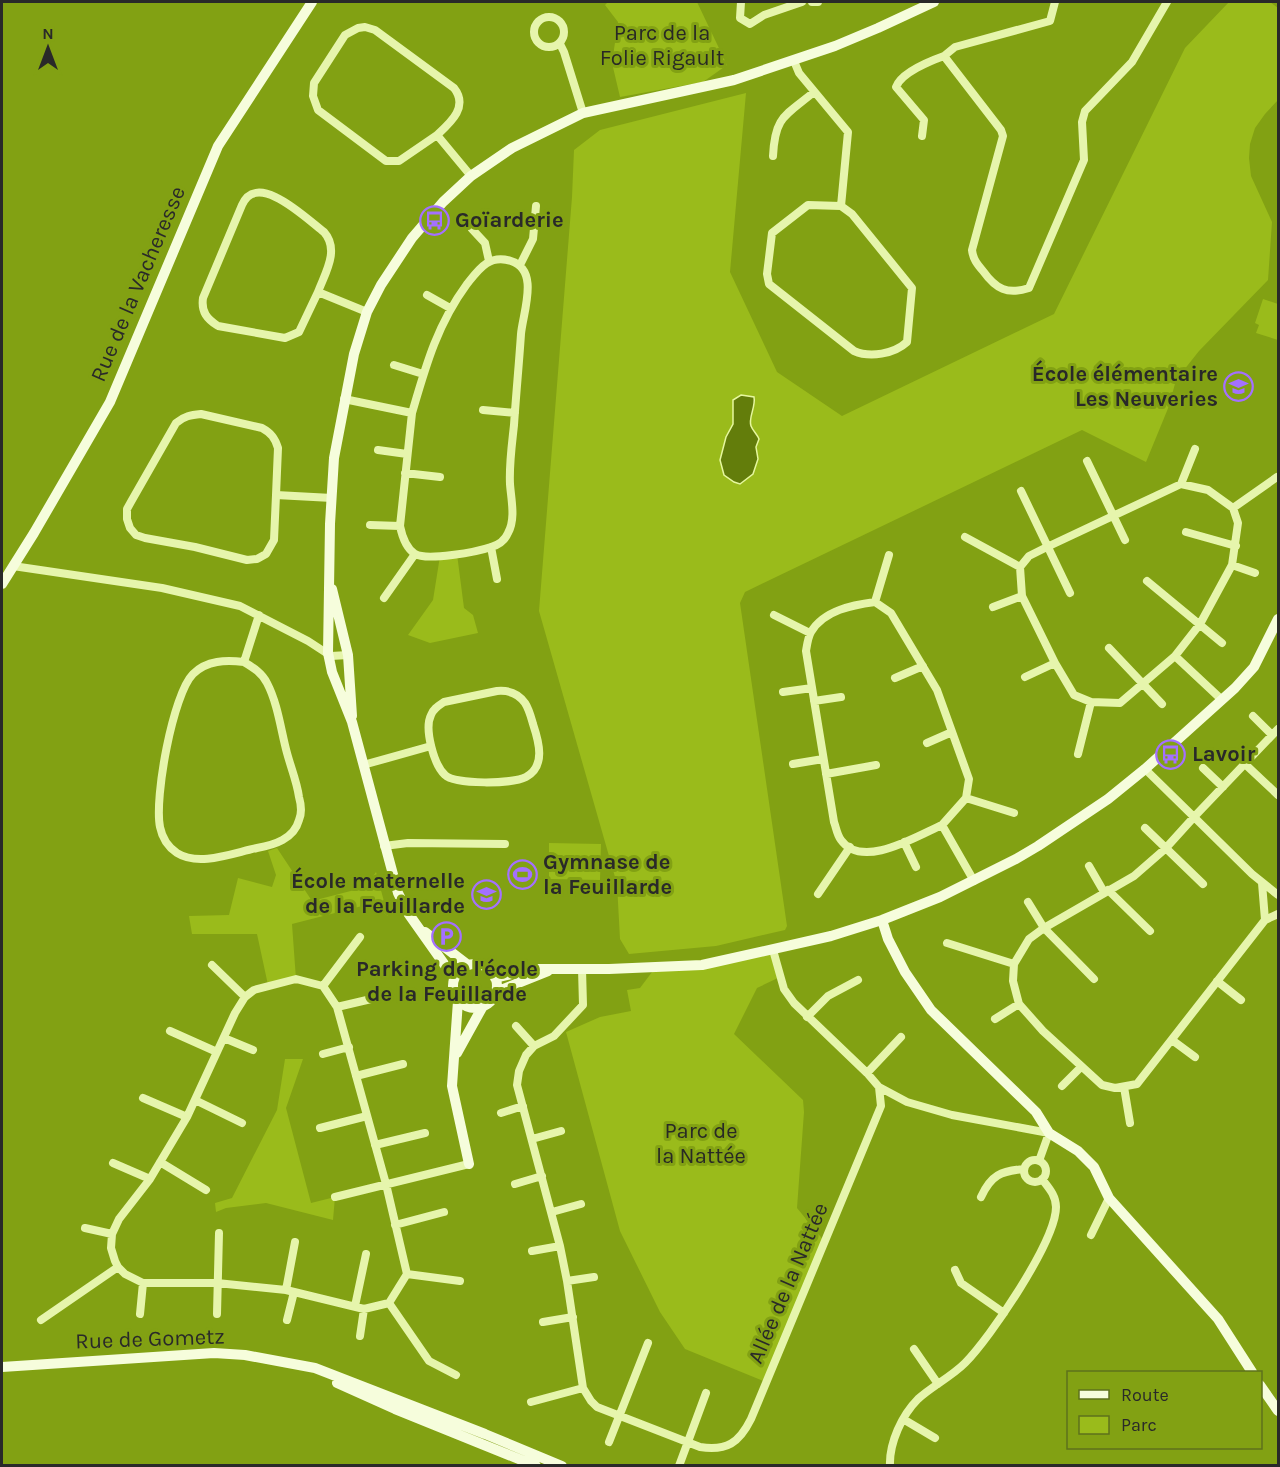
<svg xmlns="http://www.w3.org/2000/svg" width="1280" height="1467" font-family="Karla,sans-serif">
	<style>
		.green { fill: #9abb1b }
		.water { fill: #637d0b; stroke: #e6f79e; stroke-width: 1.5 }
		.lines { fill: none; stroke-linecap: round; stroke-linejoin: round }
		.street { stroke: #e6f5ac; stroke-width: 8 }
		.secondary { stroke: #f6fddc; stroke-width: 10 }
		.labels { text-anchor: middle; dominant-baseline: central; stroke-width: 6; stroke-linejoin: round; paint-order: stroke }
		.park-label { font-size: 22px; fill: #282925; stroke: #82a113 }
		.poi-label { font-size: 22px; font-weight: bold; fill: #292929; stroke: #82a113; text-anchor: start }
		.street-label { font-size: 22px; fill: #292929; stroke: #82a113 }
	</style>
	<rect width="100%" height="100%" fill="#82a113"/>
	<!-- green -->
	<path class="green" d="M608 2H697L727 65 703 82 620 97 612 63 618 22 605 5Z
		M1229 2H1270L1278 8V100L1265 114 1255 128 1250 144 1249 158 1251 176 1272 222 1268 280 1199 351 1176 380 1169 406 1146 462 1082 430 745 592 740 603 787 926 785 930 716 946 629 954 620 939 617 884 539 611 572 197 574 150 600 130 746 93 730 272 777 372 842 416 1054 314 1185 48Z
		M1263 299 1278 304V340L1256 333 1259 325 1255 323Z
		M457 554 464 608 473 615 478 633 430 643 408 635 433 600 440 556Z
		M549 843 601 844 600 880 549 879Z
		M277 848 312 901 366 887 376 872 388 916 370 904 292 924 296 979 268 985 257 934H192L189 916 229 915 238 878 272 887 276 875 268 851Z
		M773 950 780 977 757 988 734 1034 803 1100 804 1112 797 1208 825 1242 766 1382 685 1349 660 1312 620 1231 566 1032 600 1017 631 1011 627 990 640 988 655 968Z
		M285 1059H303L286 1108 311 1203 335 1197 333 1220 266 1203 226 1208 216 1212 215 1203 232 1198 277 1110Z"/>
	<!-- water -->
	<path class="water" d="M741 395 754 397C756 407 748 418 751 426 753 431 757 434 759 439L756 447 758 459 753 474 740 484 734 482 724 475 720 460 726 437 733 424V400Z"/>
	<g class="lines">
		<!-- street -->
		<path class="street" d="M741 2 740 18 750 24 764 15 802 2
			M812 2H818
			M1055 2 1050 21 955 47 944 56 1001 130 1003 136 972 250C973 259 977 264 983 271 996 289 1007 295 1029 288L1084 160 1082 122 1085 111 1132 62 1167 2
			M534 32a15 15 0 1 1 30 0a15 15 0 1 1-30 0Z
			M560 44 564 52 583 113
			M794 61 799 73 848 132 841 206 852 214 912 288 907 342C894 354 870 358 854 351L769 284 767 274 772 233 808 205 841 206
			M437 135 399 161H386L318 110 313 96 314 83 345 35 358 28 365 27 375 30 454 88C469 107 450 123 437 135L471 176
			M922 136 924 120 896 87C901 73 930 61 944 56
			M773 156C775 116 785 116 814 92
			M472 229 485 243 489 261
			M520 265 533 239 536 206
			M318 292 299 332 285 338 218 326C207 319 201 312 203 298L242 205C257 170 307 219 324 232 340 250 325 273 318 292L367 312
			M427 295 450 308
			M394 365 423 374
			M344 399 412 413 400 526C402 536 406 548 415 554 427 561 477 552 491 547 498 545 505 540 508 533 516 519 511 499 510 484 509 464 512 444 514 425 516 395 519 364 521 334 523 312 540 270 511 261 489 254 479 269 467 284 437 325 426 365 412 413
			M483 410 515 413
			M378 450 407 454
			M1087 461 1125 540
			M405 473 440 477
			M1181 484 1195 449
			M1021 491 1070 593
			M276 495 278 448C275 438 271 433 262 428L201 414C191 415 184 416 176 423L132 500 127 509V519L130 528 136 535 145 538 195 547 247 560 257 559 266 554 274 540 276 495 332 498
			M1233 508 1277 477
			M370 525 400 526
			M1186 532 1236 546
			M965 537 1020 567
			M491 547 497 579
			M1232 565 1255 573
			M13 566 162 588 240 606 308 641 331 656 348 655
			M1147 581 1222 643
			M384 598 415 554
			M875 602 889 555
			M993 607 1022 596
			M774 615 810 633
			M1109 648 1162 704
			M1175 656 1120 703 1091 702 1074 695 1055 663 1022 596 1020 567 1029 556 1047 547 1181 484 1208 490 1233 508 1238 523 1232 565 1200 624 1175 656 1221 699
			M244 662C226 660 207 660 193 674 173 694 154 798 160 827 162 837 168 847 177 853 199 867 233 853 257 848 274 845 294 839 299 820 302 813 301 804 299 797 297 782 291 768 287 753 281 731 278 704 267 683 262 673 254 668 244 662L259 615
			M1025 677 1055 663
			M895 678 923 666
			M497 691C508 690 518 693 525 703 529 709 531 717 533 724 539 742 546 766 526 777 513 784 455 785 445 775 434 765 424 729 431 715 433 709 438 706 444 702Z
			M783 692 812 688
			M814 701 841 697
			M1253 716 1272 735
			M1278 729 1194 817 1252 874 1278 895
			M927 743 952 732
			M1078 754 1091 702
			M793 764 823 759
			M1245 764 1278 795
			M363 765 431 746
			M1203 768 1223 787
			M1145 769 1194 817 1165 849 1134 876 1044 928 1029 939 1014 964 1013 981 1019 1004 1043 1031 1102 1085 1115 1088 1137 1084 1265 920 1262 883
			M826 774 876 765
			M966 798 1014 813
			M942 825C917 836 862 870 841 840 837 835 836 827 834 822L806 651C807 645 808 637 811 632 824 610 853 605 875 602L891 613 937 690 969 779 966 798 942 825 974 881
			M1145 828 1203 884
			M904 842 916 867
			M384 846 408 843 505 844
			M1089 866 1104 892
			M1108 890 1150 931
			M818 894 850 847
			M1028 902 1044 928 1094 979
			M1265 920 1278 914
			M947 943 1014 964
			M212 965 245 997
			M582 969 583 1005 554 1036 534 1046 526 1055 519 1071 517 1085 560 1246 567 1281 583 1388 591 1401 597 1407 700 1447C727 1451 739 1443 751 1419L881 1106 879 1087 867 1073 794 1003 784 989 773 950
			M296 979 323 986 337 1007 386 1184 407 1274 389 1303 364 1309 286 1290 217 1283H143L125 1274 118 1267 115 1261 111 1248 112 1234 119 1219 150 1179 187 1117 235 1013 245 997 254 990Z
			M1217 981 1241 1000
			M323 986 360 937
			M337 1007 384 996
			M807 1017 828 996 858 980
			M995 1019 1019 1004
			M516 1026 534 1046
			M170 1031 217 1052
			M224 1038 253 1050
			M1172 1040 1195 1057
			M323 1054 349 1047
			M867 1073 901 1037
			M356 1076 403 1064
			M1062 1086 1081 1067
			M879 1087 907 1102 952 1115 1049 1133 1039 1161
			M1124 1087 1130 1123
			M143 1098 187 1117
			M195 1100 242 1123
			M501 1113 523 1106
			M320 1128 367 1116
			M532 1139 561 1131
			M375 1145 425 1133
			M1024 1171a11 11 0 1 1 22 0a11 11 0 1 1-22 0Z
			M160 1162 206 1190
			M113 1163 150 1179
			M515 1184 542 1176
			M335 1197 469 1164
			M981 1197C991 1175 1001 1171 1024 1169
			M552 1212 581 1204
			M395 1225 444 1212
			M85 1228 112 1234
			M1091 1235 1109 1198
			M532 1251 560 1246
			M955 1270 961 1283 1004 1313
			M407 1274 460 1281
			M567 1281 594 1277
			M286 1290 295 1242
			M389 1303 429 1361 456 1375
			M355 1306 366 1254
			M140 1314 143 1283
			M217 1314 219 1233
			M41 1320 118 1267
			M287 1320 294 1292
			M543 1322 573 1317
			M360 1336 364 1309
			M914 1349 938 1384
			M531 1402 583 1388
			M903 1419 935 1438
			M609 1442 648 1343
			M679 1466 706 1393
			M890 1466C889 1443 902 1415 918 1399 932 1386 951 1377 965 1363 990 1338 1056 1241 1056 1207 1056 1195 1048 1187 1042 1179"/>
		<!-- secondary -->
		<path class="secondary" d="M2 584 34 533 110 402 218 146 312 2
			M332 589 348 655 352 716
			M882 920 888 939 905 972 931 1010 1036 1112 1049 1133 1078 1151 1094 1167 1109 1198 1218 1319 1252 1372
			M425 932 468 965
			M453 986a22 22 0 1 1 44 0a22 22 0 1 1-44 0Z
			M454 978 408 913 398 893 352 722 332 672 328 653 330 524 334 458 354 354 367 312 381 285 412 238 443 202 471 176 512 148 583 113 734 80 835 46 878 28 934 2
			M495 978 533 969H609L702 965 831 936 882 920 940 897 1016 859 1038 846 1108 799 1145 769 1235 688 1254 667 1278 619
			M496 992 548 971
			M458 1001 452 1086 469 1164
			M457 1053 483 1006
			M2 1367 214 1353 245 1355 315 1368 485 1434 562 1466
			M337 1383 395 1409 536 1466
			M1260 1385 1278 1411"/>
	</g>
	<!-- icons -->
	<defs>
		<symbol id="bus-ring" viewBox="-11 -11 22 22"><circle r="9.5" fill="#82a113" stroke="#a470ff" stroke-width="1.5"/><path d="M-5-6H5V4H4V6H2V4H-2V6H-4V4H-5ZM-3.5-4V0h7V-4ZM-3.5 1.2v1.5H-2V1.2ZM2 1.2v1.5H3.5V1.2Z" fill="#a470ff"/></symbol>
		<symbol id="school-ring" viewBox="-11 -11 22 22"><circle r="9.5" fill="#82a113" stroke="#a470ff" stroke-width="1.5"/><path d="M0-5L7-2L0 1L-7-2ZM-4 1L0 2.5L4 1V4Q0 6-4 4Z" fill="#a470ff"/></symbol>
		<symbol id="stadium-ring" viewBox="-11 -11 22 22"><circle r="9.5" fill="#82a113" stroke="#a470ff" stroke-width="1.5"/><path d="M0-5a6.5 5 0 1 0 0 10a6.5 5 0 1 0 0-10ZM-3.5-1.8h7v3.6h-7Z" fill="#a470ff"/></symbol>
		<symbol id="parking-ring" viewBox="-11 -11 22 22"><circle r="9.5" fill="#82a113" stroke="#a470ff" stroke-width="1.5"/><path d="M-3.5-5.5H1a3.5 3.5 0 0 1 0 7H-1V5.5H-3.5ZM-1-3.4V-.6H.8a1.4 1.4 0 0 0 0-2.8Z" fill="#a470ff"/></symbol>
	</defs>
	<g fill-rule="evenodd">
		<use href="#bus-ring" x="418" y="204" width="33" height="33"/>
		<use href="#school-ring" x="1222" y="370" width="33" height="33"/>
		<use href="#bus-ring" x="1154" y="738" width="33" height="33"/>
		<use href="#stadium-ring" x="506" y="858" width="33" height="33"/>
		<use href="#school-ring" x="470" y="878" width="33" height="33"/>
		<use href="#parking-ring" x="430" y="920" width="33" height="33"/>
	</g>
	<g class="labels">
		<!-- park labels -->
		<g class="park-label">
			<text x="662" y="33">Parc de la<tspan x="662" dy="25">Folie Rigault</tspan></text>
			<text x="701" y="1131">Parc de<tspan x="701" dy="25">la Nattée</tspan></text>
		</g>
		<!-- poi labels -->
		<g class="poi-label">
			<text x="455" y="220">Goïarderie</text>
			<text x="1218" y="374" text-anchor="end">École élémentaire<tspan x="1218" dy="25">Les Neuveries</tspan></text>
			<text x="1192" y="754">Lavoir</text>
			<text x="543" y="862">Gymnase de<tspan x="543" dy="25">la Feuillarde</tspan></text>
			<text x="465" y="881" text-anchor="end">École maternelle<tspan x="465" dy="25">de la Feuillarde</tspan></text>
			<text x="447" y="969" text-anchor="middle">Parking de l'école<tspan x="447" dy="25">de la Feuillarde</tspan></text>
		</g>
		<!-- street labels -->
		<g class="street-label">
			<text transform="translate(138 284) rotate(-67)">Rue de la Vacheresse</text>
			<text transform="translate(788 1283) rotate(-67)">Allée de la Nattée</text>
			<text transform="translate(150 1339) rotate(-2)">Rue de Gometz</text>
		</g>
	</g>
	<!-- border -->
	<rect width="1280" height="1467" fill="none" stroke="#292929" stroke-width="6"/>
	<!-- legend -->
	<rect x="1067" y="1371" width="195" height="78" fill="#82a113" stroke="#5e711c" stroke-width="1.5"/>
	<rect x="1079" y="1390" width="30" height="9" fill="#f6fddc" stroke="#5e711c" stroke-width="1.5"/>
	<text x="1121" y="1401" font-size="18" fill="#292929">Route</text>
	<rect x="1079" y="1416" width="30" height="18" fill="#9abb1b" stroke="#5e711c" stroke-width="1.5"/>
	<text x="1121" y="1431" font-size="18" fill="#292929">Parc</text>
	<!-- north arrow -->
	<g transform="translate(48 48)" stroke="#82a113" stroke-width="4.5" paint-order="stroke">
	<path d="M0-4.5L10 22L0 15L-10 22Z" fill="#292929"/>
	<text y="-9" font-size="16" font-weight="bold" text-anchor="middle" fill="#292929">N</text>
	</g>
</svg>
